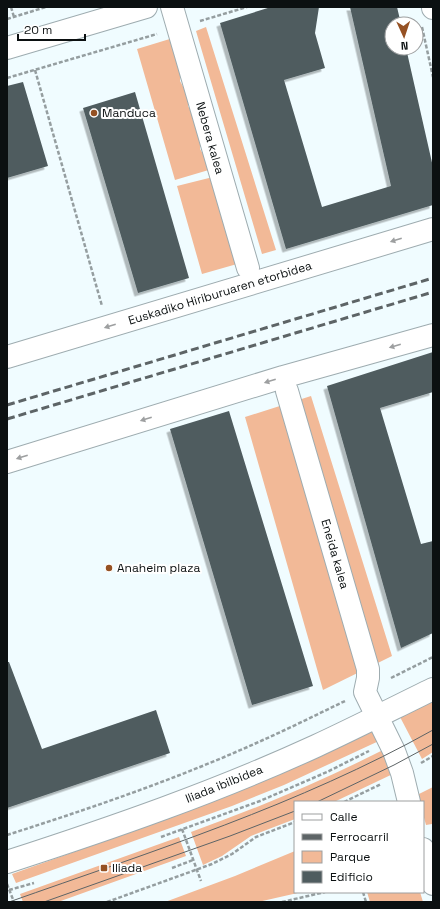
<svg xmlns="http://www.w3.org/2000/svg" width="440" height="909" font-family="'Space Grotesk',sans-serif">
	<style>
		.green { fill: #f2b997 }
		.building { fill: #4f5c5f; filter: url(#shadow) }
		.lines { fill: none; stroke-linecap: round; stroke-linejoin: round }
		.street-casing { stroke: #9eacb0; stroke-width: 24 }
		.secondary-casing { stroke: #9eacb0; stroke-width: 24 }
		.path { stroke: #959ea0; stroke-width: 2.5; stroke-dasharray: 4 2; stroke-linecap: butt }
		.street { stroke: #fff; stroke-width: 22 }
		.secondary { stroke: #fff; stroke-width: 22 }
		.tram { stroke: #5d6466; stroke-width: 1 }
		.rail { stroke: #5d6466; stroke-width: 3; stroke-dasharray: 8 4; stroke-linecap: butt }
		.oneway { fill: #9d9fa0 }
		.poi-dot { fill: #955123; stroke: #fff; stroke-width: 1.5 }
		.labels { text-anchor: middle; dominant-baseline: central; stroke-width: 4; stroke-linejoin: round; paint-order: stroke }
		.poi-label { font-size: 12px; fill: #0b1011; stroke: #fff; text-anchor: start }
		.street-label { font-size: 12px; fill: #0b1011; stroke: #fff }
	</style>
	<defs>
		<filter id="shadow"><feDropShadow dx="-3.5" dy="3.5" stdDeviation="0" flood-color="#0004"/></filter>
	</defs>
	<rect width="100%" height="100%" fill="#f0fcff"/>
	<!-- green -->
	<path class="green" d="M206 27 276 250 262 254 196 31Z
		M173 38 181 62 180 81 188 96V106L194 117 200 133V149L212 169 175 180 137 49Z
		M213 177 214 192 221 209 237 264 202 274 177 186Z
		M311 396 392 656 323 690 245 417Z
		M433 700V752L422 759 400 717Z
		M375 729 381 740 284 785 232 806 16 883 12 874 175 816 233 793Z
		M385 749 397 772 334 802H295V819L251 836 222 856 203 865 191 832C258 808 322 781 385 749Z
		M433 787V828L432 824 426 825 423 814V802H419L417 795Z
		M179 837 186 856 58 902H23L20 894Z
		M295 851V892H302L258 902H165L235 876Z
		M367 892H420L423 902H370Z"/>
	<!-- building -->
	<path class="building" d="M271 7H319L315 33 325 68 284 80 322 207 391 186 350 7H397L401 24H392V48H406L433 167V205L286 249 220 23Z
		M23 82 48 166 7 178V86Z
		M135 92 189 278 138 293 83 108Z
		M433 352V392L380 408 421 544 433 541V633L401 648 327 386Z
		M229 411 313 686 252 705 170 429Z
		M7 662H9L42 749 156 710 170 753 7 808Z"/>
	<g class="lines">
		<defs>
			<path id="street" d="M172 7 248 268
				M433 7V8
				M7 48 146 7
				M7 357 433 229
				M287 391 368 669V678L365 692 394 751 402 773 409 802
				M7 462 283 377 433 335
				M423 849 433 884"/>
			<path id="secondary" d="M7 862C112 828 216 792 316 746 355 728 394 708 433 689"/>
		</defs>
		<!-- street casing -->
		<use href="#street" class="street-casing"/>
		<!-- secondary casing -->
		<use href="#secondary" class="secondary-casing"/>
		<!-- path -->
		<path class="path" d="M11 7 14 17
			M7 19 46 7
			M200 21 247 7
			M422 27 433 77
			M35 70 102 306
			M7 78 157 34
			M391 678 433 657
			M421 763 433 756
			M344 802 381 784
			M182 829 201 881
			M7 835C92 808 182 777 263 740 290 728 318 714 345 701
			M161 837 260 801 327 772 369 751
			M172 868 193 860
			M7 884 14 902
			M9 890 34 883
			M363 892 366 902
			M107 902 212 864 232 854 256 837 295 822
			M282 902 325 892"/>
		<!-- street -->
		<use href="#street" class="street"/>
		<!-- secondary -->
		<use href="#secondary" class="secondary"/>
		<!-- tram -->
		<path class="tram" d="M317 802 394 765 433 744
			M9 902C153 851 299 805 433 730
			M44 902 230 836 295 811"/>
		<!-- rail -->
		<path class="rail" d="M7 405 433 278
			M7 419 433 292"/>
	</g>
	<!-- one-way arrows -->
	<defs><path id="oneway-solid" d="M-6-.8H1V-3.2L6.5 0L1 3.2V.8H-6Z"/></defs>
	<g class="oneway">
		<use href="#oneway-solid" transform="translate(396 240) rotate(163)"/>
		<use href="#oneway-solid" transform="translate(110 326) rotate(163)"/>
		<use href="#oneway-solid" transform="translate(395 346) rotate(164)"/>
		<use href="#oneway-solid" transform="translate(270 381) rotate(163)"/>
		<use href="#oneway-solid" transform="translate(146 419) rotate(163)"/>
		<use href="#oneway-solid" transform="translate(22 457) rotate(163)"/>
	</g>
	<!-- markers -->
	<g class="poi-dot">
		<circle cx="94" cy="113" r="4"/>
		<circle cx="109" cy="568" r="4"/>
		<rect x="100" y="864" width="8" height="8" rx="2"/>
	</g>
	<g class="labels">
		<!-- poi labels -->
		<g class="poi-label">
			<text x="102" y="113">Manduca</text>
			<text x="117" y="568">Anaheim plaza</text>
			<text x="112" y="868">Iliada</text>
		</g>
		<!-- street labels -->
		<g class="street-label">
			<text transform="translate(210 138) rotate(74)">Nebera kalea</text>
			<text transform="translate(220 293) rotate(-17)">Euskadiko Hiriburuaren etorbidea</text>
			<text transform="translate(335 554) rotate(74)">Eneida kalea</text>
			<text transform="translate(224 784) rotate(-22)">Iliada ibilbidea</text>
		</g>
	</g>
	<!-- border -->
	<rect width="440" height="909" fill="none" stroke="#0b1011" stroke-width="16"/>
	<!-- legend -->
	<rect x="294" y="801" width="130" height="92" fill="#ffffff" stroke="#9d9fa0"/>
	<rect x="302" y="814" width="20" height="6" fill="#ffffff" stroke="#9d9fa0"/>
	<text x="330" y="821" font-size="12" fill="#0b1011">Calle</text>
	<rect x="302" y="834" width="20" height="6" fill="#5d6466" stroke="#9d9fa0"/>
	<text x="330" y="841" font-size="12" fill="#0b1011">Ferrocarril</text>
	<rect x="302" y="851" width="20" height="12" fill="#f2b997" stroke="#9d9fa0"/>
	<text x="330" y="861" font-size="12" fill="#0b1011">Parque</text>
	<rect x="302" y="871" width="20" height="12" fill="#4f5c5f" stroke="#9d9fa0"/>
	<text x="330" y="881" font-size="12" fill="#0b1011">Edificio</text>
	<!-- north arrow -->
	<g transform="translate(404 36) rotate(177)"><circle r="19" fill="#ffffff" stroke="#9d9fa0"/>
	<path d="M0-3L7 15L0 10L-7 15Z" fill="#955123"/>
	<text y="-6" font-size="11" font-weight="bold" text-anchor="middle" fill="#0b1011">N</text>
	</g>
	<!-- scale -->
	<path d="M18 34v6h67v-6" fill="none" stroke="#0b1011" stroke-width="2"/>
	<text x="24" y="34" font-size="12" fill="#0b1011" stroke="#ffffff" stroke-width="3" paint-order="stroke">20 m</text>
</svg>
